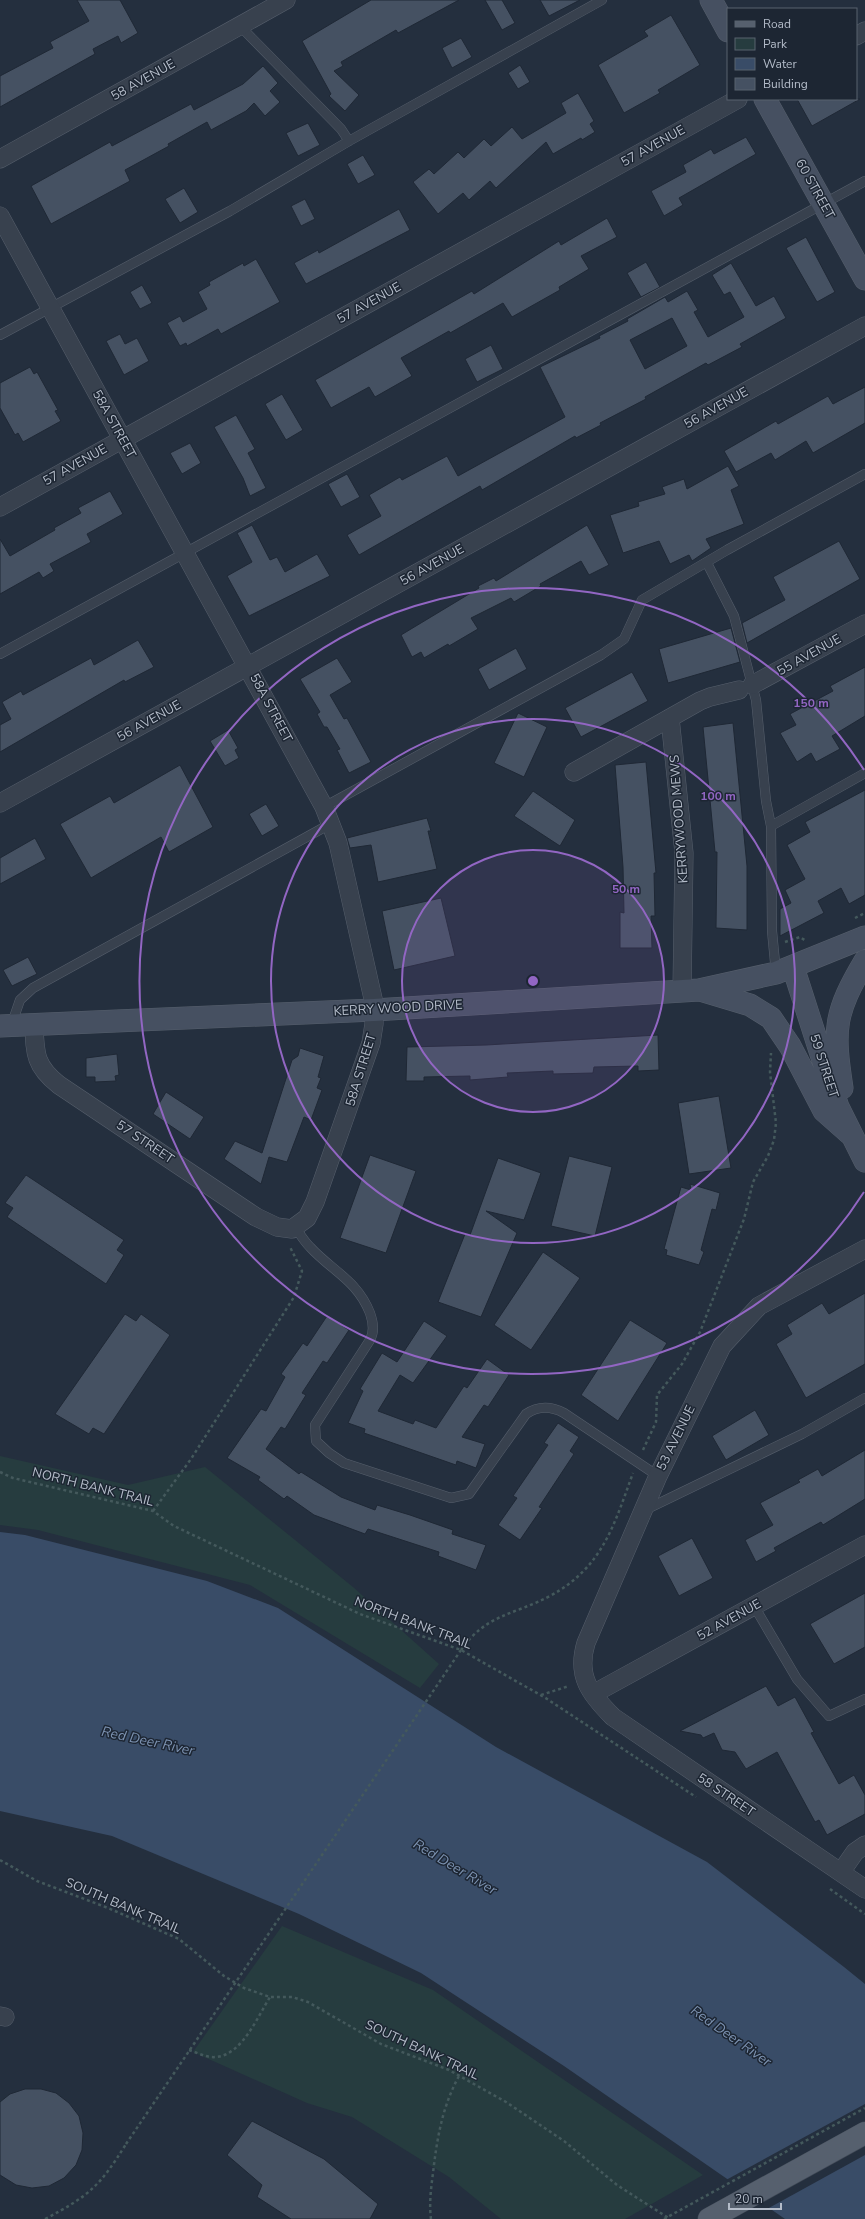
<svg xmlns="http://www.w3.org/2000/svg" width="865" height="2219" font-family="'Nunito Sans',sans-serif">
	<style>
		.green { fill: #263c3f }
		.water { fill: #394c67 }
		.pier { fill: #242f3e }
		.building { fill: #455162; stroke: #1f2835; fill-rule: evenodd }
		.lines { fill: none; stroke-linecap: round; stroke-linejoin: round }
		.lane-casing { stroke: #565f6c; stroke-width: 10 }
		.street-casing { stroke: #565f6c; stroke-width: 19 }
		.secondary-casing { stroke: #565f6c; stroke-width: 23 }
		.primary-casing { stroke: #414a57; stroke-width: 23 }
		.path { stroke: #44595c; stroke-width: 2.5; stroke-dasharray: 3 3; stroke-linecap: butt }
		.lane { stroke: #38414e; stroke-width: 9 }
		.street { stroke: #38414e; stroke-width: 18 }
		.secondary { stroke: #465061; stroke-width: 22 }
		.primary { stroke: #56606e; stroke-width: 22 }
		.path-bridge { stroke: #44595c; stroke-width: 2.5; stroke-dasharray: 3 3; stroke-linecap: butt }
		.ring { fill: none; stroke: #9266c3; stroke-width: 2 }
		.labels { text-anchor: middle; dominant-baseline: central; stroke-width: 3; stroke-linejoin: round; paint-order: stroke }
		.street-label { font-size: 13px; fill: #b4bcc9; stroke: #1d2633 }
		.water-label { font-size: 14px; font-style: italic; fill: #7c92b1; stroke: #1d2633 }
		.centre { fill: #9266c3; stroke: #1d2633; stroke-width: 2 }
		.ring-label { font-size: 12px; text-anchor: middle; font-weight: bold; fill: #9266c3; stroke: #1d2633; stroke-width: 3; stroke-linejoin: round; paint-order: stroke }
	</style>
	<rect width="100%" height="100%" fill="#242f3e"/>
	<!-- green -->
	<path class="green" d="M0 1456 128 1485 205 1467 353 1587 439 1664 420 1688 250 1585 38 1530 0 1525Z
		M282 1926 433 1990 703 2175 625 2219H501L449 2177 352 2117 307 2103 193 2052Z"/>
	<!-- water -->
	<path class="water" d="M0 1532 25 1535 207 1581 278 1608 496 1747 707 1862 844 1967 865 1984V2219H785L564 2066 421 1973 299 1914 112 1836 0 1811Z"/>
	<!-- pier -->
	<path class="pier" d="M865 2104V2155L767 2209 726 2180Z"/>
	<!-- building -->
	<path class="building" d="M77 0H120L138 33 121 43 118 36 93 49 95 54 0 107V76L53 48 50 42 89 21Z
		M371 0H459L398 33 396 30 341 62 343 66 334 71 359 95 345 111 329 96 331 94 302 41Z
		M485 0H502L515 23 502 30Z
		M540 0H580L549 16Z
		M671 15 700 65 658 90 660 93 624 113 598 65 648 36 644 31Z
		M461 38 472 57 452 68 442 48Z
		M520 65 530 82 518 89 508 73Z
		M263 66 278 83 270 91 280 102 265 116 254 103 246 111 211 130 207 122 168 144 169 146 125 170 130 181 51 224 31 186 110 142 112 146 191 104 194 110 243 84Z
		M578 93 594 121 590 124 595 132 582 140 581 138 553 154 546 142 496 188 490 181 469 200 463 193 438 214 413 182 429 169 434 174 458 152 464 158 484 139 491 146 512 127 522 139 566 113 561 103Z
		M797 99H860L812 126Z
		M308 123 320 145 298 156 286 133Z
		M746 137 756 154 679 198 683 205 664 216 651 191 686 172 683 165 711 149 714 154Z
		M363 155 375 175 358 184 347 164Z
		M184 188 198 212 180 223 165 199Z
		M305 199 315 219 301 226 291 206Z
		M399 209 410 230 306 284 294 263 318 250 319 253Z
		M607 218 617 237 581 256 589 269 559 287 560 290 512 317 503 303 450 333 449 331 401 358 412 376 375 397 369 387 331 408 315 380 472 291 474 294 559 241 561 245Z
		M806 237 835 292 817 302 786 248Z
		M256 259 280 302 221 334 218 329 187 346 186 343 180 346 167 323 180 316 183 322 207 309 198 292 210 285 209 282 243 263 244 266Z
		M646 262 660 287 641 297 627 273Z
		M731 263 756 306 774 296 786 318 740 344 742 347 708 365 706 363 645 397 646 399 600 423 601 425 576 438 575 436 482 490 480 486 359 555 347 535 381 516 369 495 400 477 402 480 447 456 458 476 565 417 540 367 600 338 599 336 628 321 627 319 665 297 668 302 687 291 698 310 694 312 708 337 744 317 730 292 724 295 712 275ZM672 318 687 346 645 369 630 340Z
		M142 285 152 303 140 309 130 292Z
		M120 334 125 344 137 338 149 361 124 375 106 341Z
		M491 345 503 369 477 382 465 359Z
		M30 367 34 374 37 372 58 410 55 411 61 421 23 442 18 433 15 435 0 408V383Z
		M865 387V423L813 453 806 441 775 460 771 453 736 472 724 451 776 421 778 424 828 396 833 404Z
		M282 394 303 430 286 440 265 404Z
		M236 415 255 449 248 453 266 488 250 496 243 478 214 427Z
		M190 443 201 463 182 474 170 453Z
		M728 466 739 486 731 490 744 524 706 539 711 548 692 561 689 555 670 564 659 541 623 553 610 515 639 506 638 502 665 494 662 487 684 479 687 489Z
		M347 474 360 497 341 507 328 484Z
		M110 491 123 514 87 534 91 542 50 564 54 571 43 578 39 572 0 594V539L10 556 55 530 54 528 81 513 78 508Z
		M252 525 270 560 277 557 285 572 317 554 330 576 249 616 227 576 252 562 237 533Z
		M587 525 609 565 589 575 581 561 540 584 541 586 514 602 511 598 471 618 478 629 449 646 448 644 424 658 421 652 412 657 401 635 479 588 478 586 494 578 496 581Z
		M839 541 860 579 747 643 742 623 785 600 773 577Z
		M731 628 740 662 668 683 659 649Z
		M138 640 154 667 125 682 124 680 0 752V725L11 719 2 702 21 691 23 695 91 658 94 665Z
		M516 648 527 669 489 690 478 669Z
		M337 658 352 682 330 695 344 719 347 718 371 762 349 773 337 750 340 749 327 727H324L317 714 320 712 300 679Z
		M865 667V716L832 736 840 749 816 762 811 753 797 762 780 733 796 725 790 714 833 691 830 686Z
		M632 672 648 701 581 737 565 708Z
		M518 713 547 727 524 777 494 763Z
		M733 723 747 866V930L716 928 717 852H715L703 727Z
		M228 730 238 748 235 750 239 758 225 766 210 741Z
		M646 762 656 873H654L655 916H651L652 948H620V912L624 913 623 867 615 765Z
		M180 765 213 827 169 852 161 837 91 878 60 824 110 796 114 803Z
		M865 790V895L849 904 841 888 818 901 824 913 780 936V909L791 903 785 890 805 879 787 845 810 832 805 822Z
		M533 791 575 820 560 846 514 816Z
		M266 804 279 826 262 836 249 814Z
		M427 818 431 831H428L437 869 378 882 371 845 350 848 347 838Z
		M35 838 46 859 0 884V858Z
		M441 898 455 956 394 970 382 911Z
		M28 957 37 974 12 986 3 970Z
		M658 1035 659 1070 638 1071V1066L594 1067 593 1073 553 1074V1071L507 1073 508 1077 470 1080V1076L424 1077V1081H406L407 1047 486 1045Z
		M300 1048 324 1056 318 1077 321 1078 317 1088 322 1090 311 1120 304 1117 287 1162 269 1157 261 1184 224 1159 235 1141 262 1153 292 1060 298 1056Z
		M117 1054 119 1075 115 1076 116 1081 95 1082V1077H86V1058Z
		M166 1092 204 1117 190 1139 153 1114Z
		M719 1096 731 1168 689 1174 678 1103Z
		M370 1155 416 1171 386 1253 340 1238Z
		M569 1156 612 1167 595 1236 551 1226Z
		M498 1158 541 1173 524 1220 486 1211 517 1233 481 1317 438 1302 465 1234 470 1235Z
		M26 1175 124 1240 117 1250 124 1255 106 1284 7 1217 13 1208 5 1203Z
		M690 1184 720 1193 716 1210 712 1209 701 1250 704 1252 699 1265 666 1255 667 1250 664 1249 681 1187 691 1190Z
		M543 1252 580 1278 531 1350 494 1325Z
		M865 1293V1364L806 1398 776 1344 792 1334 787 1325 822 1303 829 1314Z
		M125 1314 136 1321 141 1314 170 1335 104 1434 93 1428 89 1434 55 1414Z
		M327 1316 349 1330 327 1363 323 1361 302 1393 306 1395 285 1429 281 1427 266 1449 299 1474 301 1472 341 1497 375 1510 377 1505 410 1515 453 1530 452 1534 486 1545 476 1570 438 1556 439 1552 368 1529 365 1534 314 1515 287 1496 284 1499 258 1480 260 1477 227 1458 261 1409 266 1411 285 1377 281 1374 303 1343 307 1346Z
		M630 1320 667 1343 618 1421 581 1395Z
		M424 1321 447 1336 413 1383 400 1375 378 1411 413 1424 415 1420 436 1428 464 1386 467 1388 487 1359 509 1375 488 1407 484 1405 462 1437 485 1444 476 1468 457 1461 456 1465 364 1433 365 1429 348 1423 363 1391 360 1389 382 1353 397 1362Z
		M755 1410 769 1435 726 1460 712 1436Z
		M558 1423 579 1437 570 1451 574 1454 539 1507 542 1508 520 1540 498 1525 517 1498 513 1496 548 1445 544 1443Z
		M865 1450V1499L823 1525 821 1522 774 1548 776 1551 756 1562 745 1540 773 1525 760 1503 800 1482 798 1480 818 1469 822 1476Z
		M692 1538 713 1578 679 1596 658 1556Z
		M865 1593V1647L834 1664 810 1624Z
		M766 1686 778 1706 795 1697 814 1732 811 1733 839 1784 854 1775 865 1795V1814L827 1835 819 1820 815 1822 777 1752 746 1769 735 1752 722 1750 714 1733 703 1738 701 1735 680 1731Z
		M25 2089H41L56 2093 69 2103 79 2116 83 2133 82 2150 76 2165 64 2178 49 2186 32 2188 16 2185 0 2175V2102L10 2094Z
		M252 2121 324 2159 378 2204 370 2219H291L257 2197 262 2185 227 2155Z"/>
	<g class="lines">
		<defs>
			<path id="lane" d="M240 26 341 129 349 141
				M0 335 230 211 349 141 602 0
				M707 563 734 616 756 700 766 801 771 826 772 931 776 973
				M0 654 865 181
				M324 807 601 655 624 639 642 600 727 550 865 474
				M771 826 865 773
				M11 1026 20 1000 33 988 332 823
				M295 1227C300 1234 304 1241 310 1247 332 1271 357 1280 370 1313 373 1322 375 1331 370 1340L315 1425 316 1441 329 1453 344 1463 451 1498 469 1494 526 1414C538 1406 551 1406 564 1413L658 1476
				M645 1510 802 1434 865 1398
				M754 1606 797 1679 829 1716 865 1699"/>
			<path id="street" d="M856 36 865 31
				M0 159 286 0
				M0 216 324 807 338 843 374 1003V1024L371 1043 315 1202 307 1218 292 1229 277 1227 256 1217 59 1085C35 1066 35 1054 34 1025
				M0 507 738 99
				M752 685 865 624
				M670 718 684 853 682 991
				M574 772 700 701 710 697 739 690
				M0 803 865 326
				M865 1249 759 1306 722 1346 658 1476 586 1643C576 1676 590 1694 613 1717L865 1889
				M593 1694 865 1545
				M841 1872 855 1852 865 1845
				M0 2016 5 2017"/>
			<path id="secondary" d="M711 0 728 31
				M765 99 865 279
				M793 967 838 1107 865 1161
				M700 990 750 1005 771 1018 790 1046 824 1111 850 1134
				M0 1026 374 1010 699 990 776 973 865 937
				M842 1088C833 1029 834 1013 865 961"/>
			<path id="primary" d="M709 2219 865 2133"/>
		</defs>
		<!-- lane casing -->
		<use href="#lane" class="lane-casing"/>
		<!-- street casing -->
		<use href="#street" class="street-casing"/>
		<!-- secondary casing -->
		<use href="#secondary" class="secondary-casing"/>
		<!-- primary casing -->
		<use href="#primary" class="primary-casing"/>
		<!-- path -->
		<path class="path" d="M855 918 865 913
			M785 942 800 937 806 941
			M643 1450 656 1422 657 1395 682 1364 700 1332 744 1219 753 1182 768 1156 774 1140 776 1123 770 1072 771 1053
			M0 1472 13 1478 153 1511 174 1526 360 1614 461 1650 544 1697 696 1797
			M153 1511 191 1459 294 1297 302 1271 290 1247
			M461 1650C486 1614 514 1615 550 1596 603 1567 614 1525 633 1473
			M541 1695 569 1686
			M0 1860 37 1881 108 1908 179 1939 224 1976 244 1988 270 1997H292L308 2002 381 2044 449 2070 506 2102 564 2141 617 2185 670 2219
			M830 1889 865 1914
			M189 2050C198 2053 207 2058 216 2057 242 2055 258 2016 270 1997
			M45 2219C89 2196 100 2186 126 2144
			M431 2219C429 2204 431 2188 433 2173 437 2139 442 2107 459 2076"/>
		<!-- lane -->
		<use href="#lane" class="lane"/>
		<!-- street -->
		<use href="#street" class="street"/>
		<!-- secondary -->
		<use href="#secondary" class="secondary"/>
		<!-- primary -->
		<use href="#primary" class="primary"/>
		<!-- path-bridge -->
		<path class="path-bridge" d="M126 2144 461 1650
			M664 2219 865 2108"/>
	</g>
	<!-- distance rings -->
	<circle cx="533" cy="981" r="131" fill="#9266c3" fill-opacity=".12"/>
	<g class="ring">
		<circle cx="533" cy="981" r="131"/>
		<circle cx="533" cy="981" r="262"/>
		<path d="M864 1192A393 393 0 1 1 864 770"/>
	</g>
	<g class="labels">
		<!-- street labels -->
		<g class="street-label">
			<text transform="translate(143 80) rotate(-29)">58 AVENUE</text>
			<text transform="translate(653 146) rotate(-29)">57 AVENUE</text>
			<text transform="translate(815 189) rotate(61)">60 STREET</text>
			<text transform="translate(369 303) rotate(-29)">57 AVENUE</text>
			<text transform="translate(716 408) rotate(-29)">56 AVENUE</text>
			<text transform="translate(114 424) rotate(61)">58A STREET</text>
			<text transform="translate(75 465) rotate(-29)">57 AVENUE</text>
			<text transform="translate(432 565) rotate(-29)">56 AVENUE</text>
			<text transform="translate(809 655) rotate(-29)">55 AVENUE</text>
			<text transform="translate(271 708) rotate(62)">58A STREET</text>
			<text transform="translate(149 721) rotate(-29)">56 AVENUE</text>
			<text transform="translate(679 819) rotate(-94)">KERRYWOOD MEWS</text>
			<text transform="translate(398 1008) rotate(-3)">KERRY WOOD DRIVE</text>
			<text transform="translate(824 1066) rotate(72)">59 STREET</text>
			<text transform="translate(361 1070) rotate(-73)">58A STREET</text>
			<text transform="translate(145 1142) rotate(34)">57 STREET</text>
			<text transform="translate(676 1438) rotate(-64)">53 AVENUE</text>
			<text transform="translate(93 1487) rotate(14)">NORTH BANK TRAIL</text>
			<text transform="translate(729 1620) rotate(-29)">52 AVENUE</text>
			<text transform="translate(413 1623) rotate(21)">NORTH BANK TRAIL</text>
			<text transform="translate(726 1795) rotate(34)">58 STREET</text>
			<text transform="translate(123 1906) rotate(23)">SOUTH BANK TRAIL</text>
			<text transform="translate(422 2050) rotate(25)">SOUTH BANK TRAIL</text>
		</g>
		<!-- water labels -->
		<g class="water-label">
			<text transform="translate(148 1741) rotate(12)">Red Deer River</text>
			<text transform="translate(455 1867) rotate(31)">Red Deer River</text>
			<text transform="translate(731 2036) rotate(35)">Red Deer River</text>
		</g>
	</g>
	<circle cx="533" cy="981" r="6" class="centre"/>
	<g class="ring-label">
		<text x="811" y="707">150 m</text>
		<text x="718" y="800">100 m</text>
		<text x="626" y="893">50 m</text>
	</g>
	<!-- legend -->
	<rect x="727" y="8" width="130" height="92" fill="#1d2633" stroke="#59626f"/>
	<rect x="735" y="21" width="20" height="6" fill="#56606e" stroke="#59626f"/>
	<text x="763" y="28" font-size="12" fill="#b4bcc9">Road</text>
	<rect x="735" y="38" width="20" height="12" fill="#263c3f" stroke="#59626f"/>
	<text x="763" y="48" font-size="12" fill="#b4bcc9">Park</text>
	<rect x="735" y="58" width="20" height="12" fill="#394c67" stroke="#59626f"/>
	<text x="763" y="68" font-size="12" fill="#b4bcc9">Water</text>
	<rect x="735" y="78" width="20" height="12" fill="#455162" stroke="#59626f"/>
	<text x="763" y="88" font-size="12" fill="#b4bcc9">Building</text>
	<!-- scale -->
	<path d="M729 2203v6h52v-6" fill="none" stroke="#b4bcc9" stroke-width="2"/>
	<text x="735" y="2203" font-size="12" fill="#b4bcc9" stroke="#1d2633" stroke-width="3" paint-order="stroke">20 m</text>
</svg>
